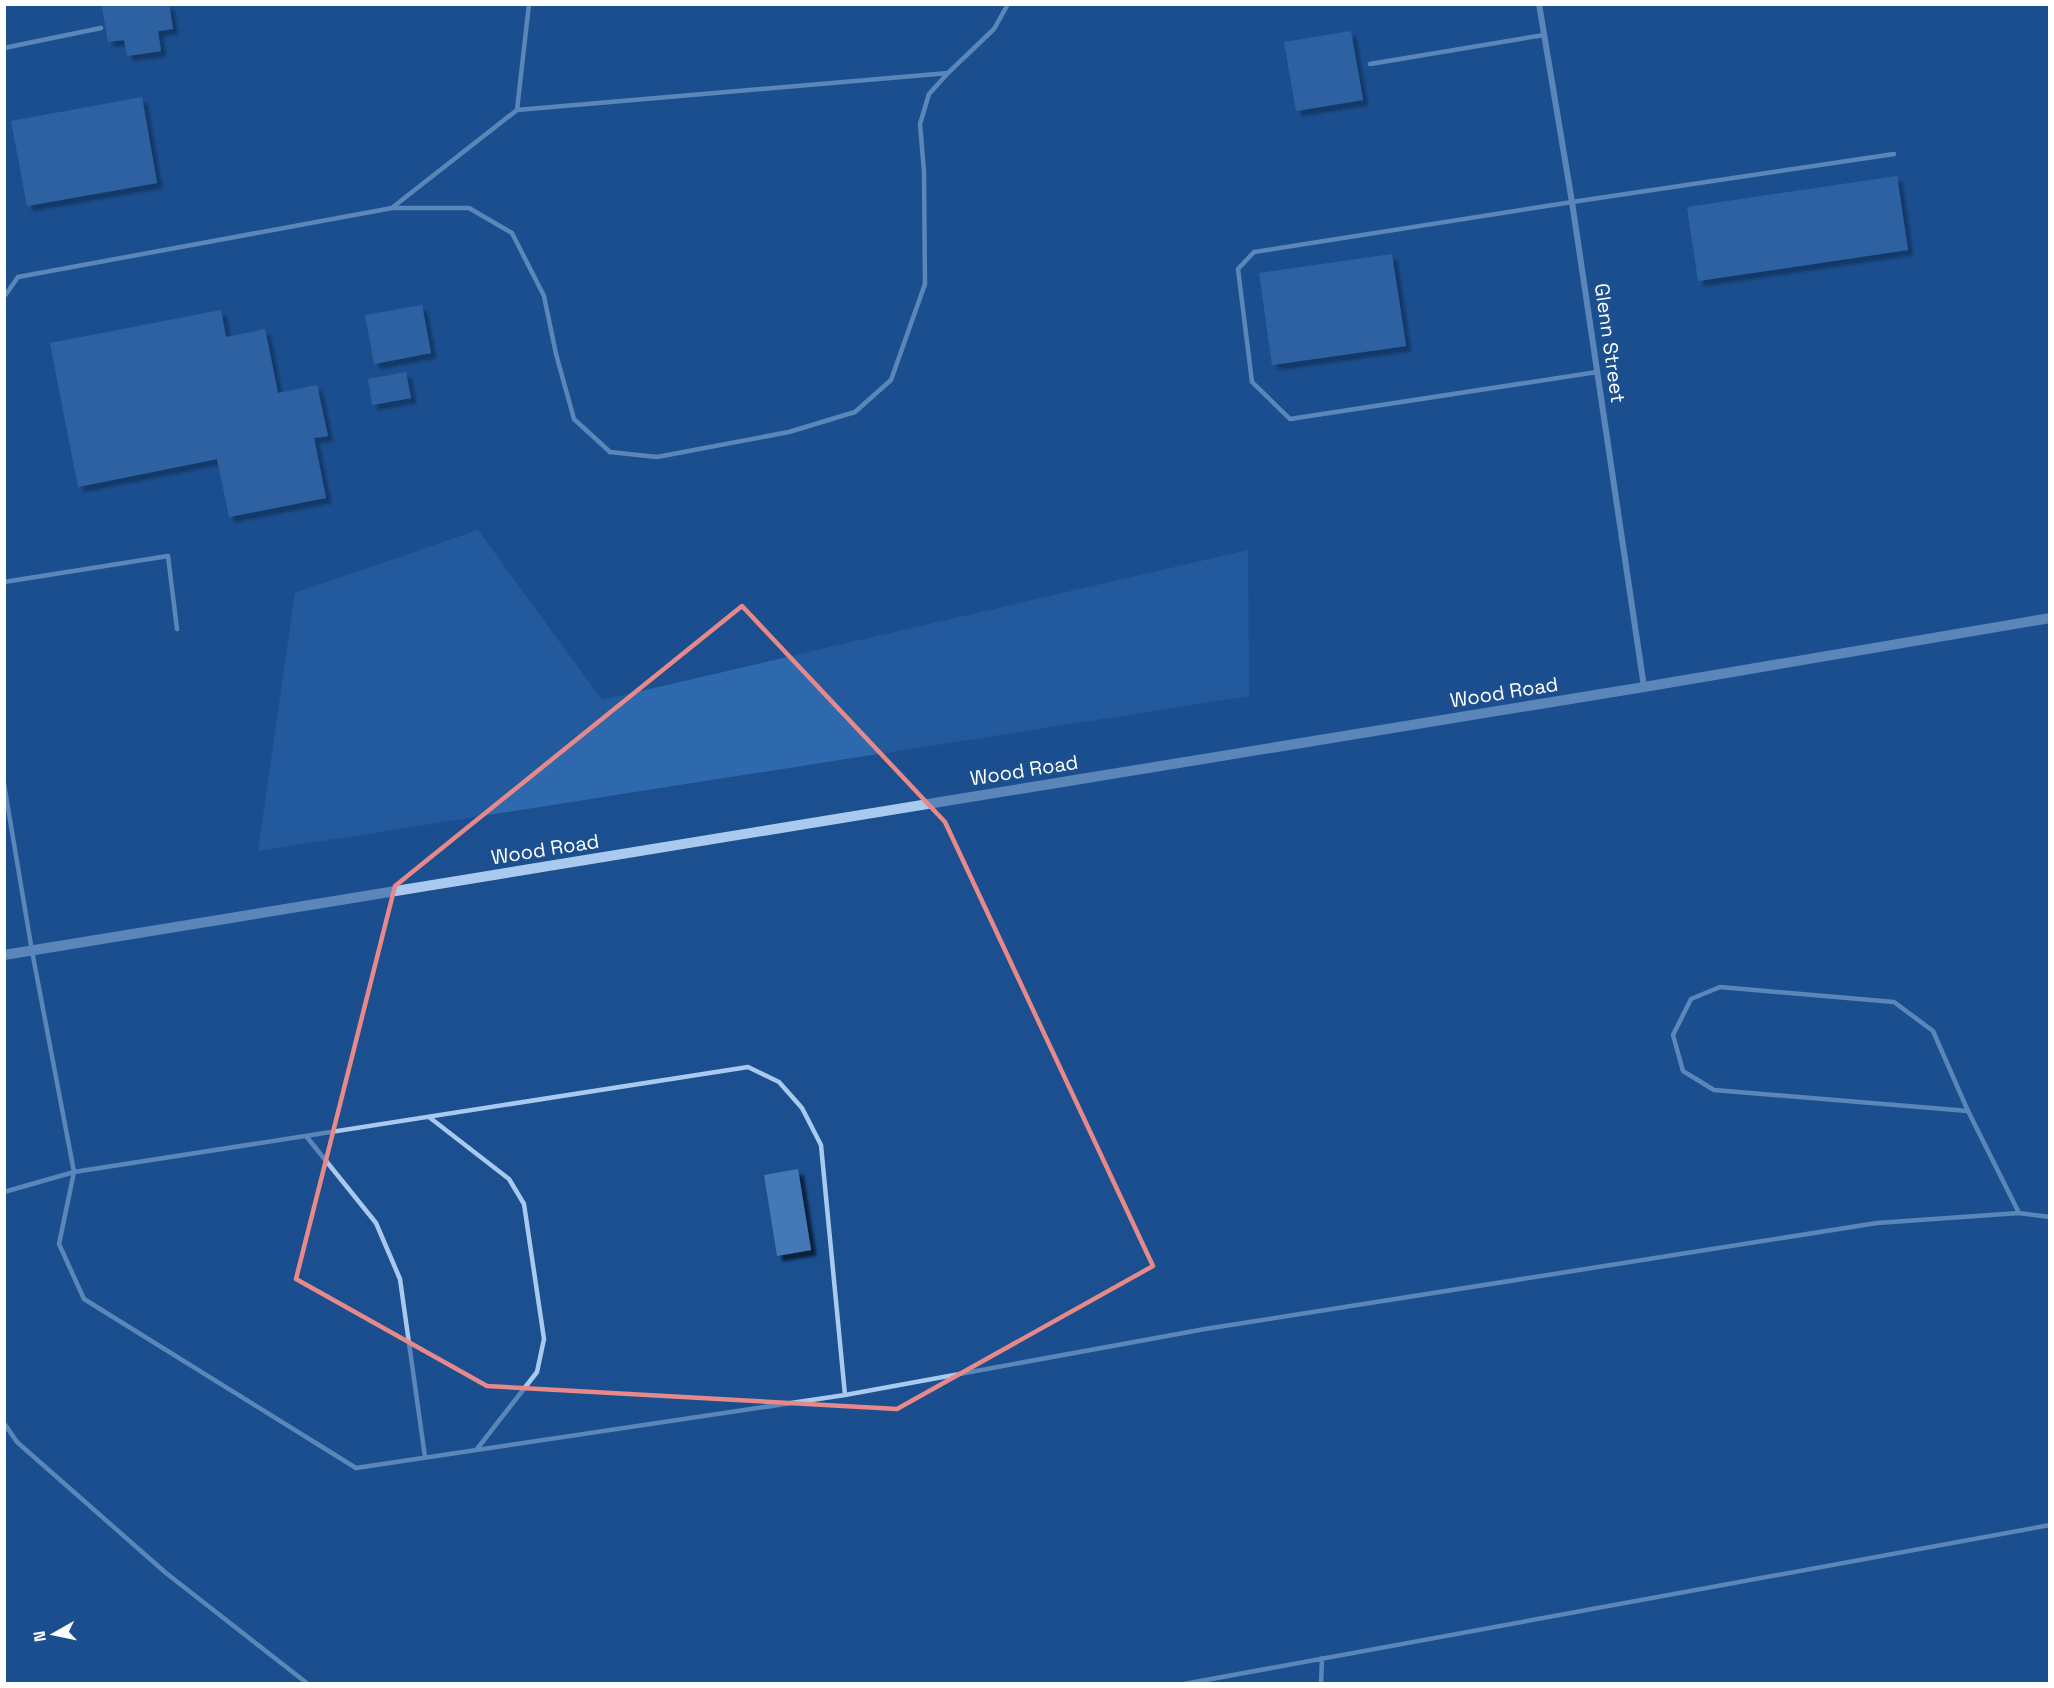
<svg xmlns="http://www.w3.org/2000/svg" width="2054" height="1688" font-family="'Space Grotesk',sans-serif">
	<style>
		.green { fill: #2e69ad }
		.building { fill: #4478b7; filter: url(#shadow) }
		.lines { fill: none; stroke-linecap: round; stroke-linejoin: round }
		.service { stroke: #a9c9ee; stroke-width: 4.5 }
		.minor { stroke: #a9c9ee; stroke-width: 6 }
		.tertiary { stroke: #a9c9ee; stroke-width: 10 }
		.marked { fill: none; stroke: #e88989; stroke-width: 4.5; stroke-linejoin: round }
		.labels { text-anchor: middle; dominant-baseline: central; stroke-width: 6; stroke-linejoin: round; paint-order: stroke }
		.street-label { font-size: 20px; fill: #fff; stroke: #1b4f8f }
	</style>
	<defs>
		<filter id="shadow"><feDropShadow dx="5.5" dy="5.5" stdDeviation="1.5" flood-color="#0009"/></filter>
	</defs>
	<rect width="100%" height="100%" fill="#1b4f8f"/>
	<!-- green -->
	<path class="green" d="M478 530 602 700 1248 550 1249 696 258 851 295 593Z"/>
	<!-- building -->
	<path class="building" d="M114 4H169L173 29 158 31 161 51 127 56 124 40 108 42 102 7Z
		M1351 31 1363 100 1296 111 1284 42Z
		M142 97 157 183 27 206 11 121Z
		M1897 176 1908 250 1698 281 1687 207Z
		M1392 254 1406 346 1272 365 1259 273Z
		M422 305 431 353 374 364 365 315Z
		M221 310 226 337 265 329 278 393 317 385 328 436 314 438 326 498 229 517 217 459 78 487 50 343Z
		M406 372 411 398 372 405 368 379Z
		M798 1169 811 1250 777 1256 764 1175Z"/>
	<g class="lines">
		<!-- service -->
		<path class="service" d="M4 48 101 28
			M1370 64 1544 35
			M517 110 948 73
			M393 207 517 110 529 4
			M4 297 18 277 392 208H469L512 233 544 296 556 354 574 419 610 452 657 457 789 432 855 412 891 380 925 284 924 172 920 124 929 94 948 73 994 29 1008 4
			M1597 372 1290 419 1252 382 1238 269 1254 252 1572 202 1894 154
			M4 582 168 556 177 629
			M4 784 32 951 74 1172 748 1067 779 1082 802 1108 821 1145 845 1395 356 1468 84 1299 59 1244 74 1172 4 1192
			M1968 1111 1714 1090 1683 1071 1673 1035 1691 999 1720 987 1894 1002 1933 1031 1968 1111 2019 1213
			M429 1117 509 1179 524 1204 544 1339 537 1372 477 1449
			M306 1136 376 1223 400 1279 425 1457
			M845 1395 1205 1329 1877 1223 2019 1213 2050 1217
			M4 1423 17 1442 166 1573 308 1684
			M1184 1684 2050 1525
			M1321 1684 1322 1658"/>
		<!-- minor -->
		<path class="minor" d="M1539 4 1572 202 1644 687"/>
		<!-- tertiary -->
		<path class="tertiary" d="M4 955 1644 687 2050 618"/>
	</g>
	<!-- marked area -->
	<path d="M0 0H2054V1688H0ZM742 606 945 822 1153 1266 897 1409 487 1386 296 1279 395 886Z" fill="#1b4f8f" fill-opacity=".55" fill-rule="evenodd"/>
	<path class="marked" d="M742 606 945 822 1153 1266 897 1409 487 1386 296 1279 395 886Z"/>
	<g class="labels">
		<!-- street labels -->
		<g class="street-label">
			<text transform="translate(1610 343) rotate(82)">Glenn Street</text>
			<text transform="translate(1504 692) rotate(-9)">Wood Road</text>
			<text transform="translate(1024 770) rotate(-9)">Wood Road</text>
			<text transform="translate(545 849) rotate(-9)">Wood Road</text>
		</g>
	</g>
	<!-- border -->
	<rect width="2054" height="1688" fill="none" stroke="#ffffff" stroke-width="12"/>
	<!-- north arrow -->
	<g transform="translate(54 1634) rotate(261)" stroke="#1b4f8f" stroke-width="4.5" paint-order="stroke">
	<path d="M0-4.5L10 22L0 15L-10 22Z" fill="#ffffff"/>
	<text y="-9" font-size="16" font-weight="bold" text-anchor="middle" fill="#ffffff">N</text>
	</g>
</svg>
